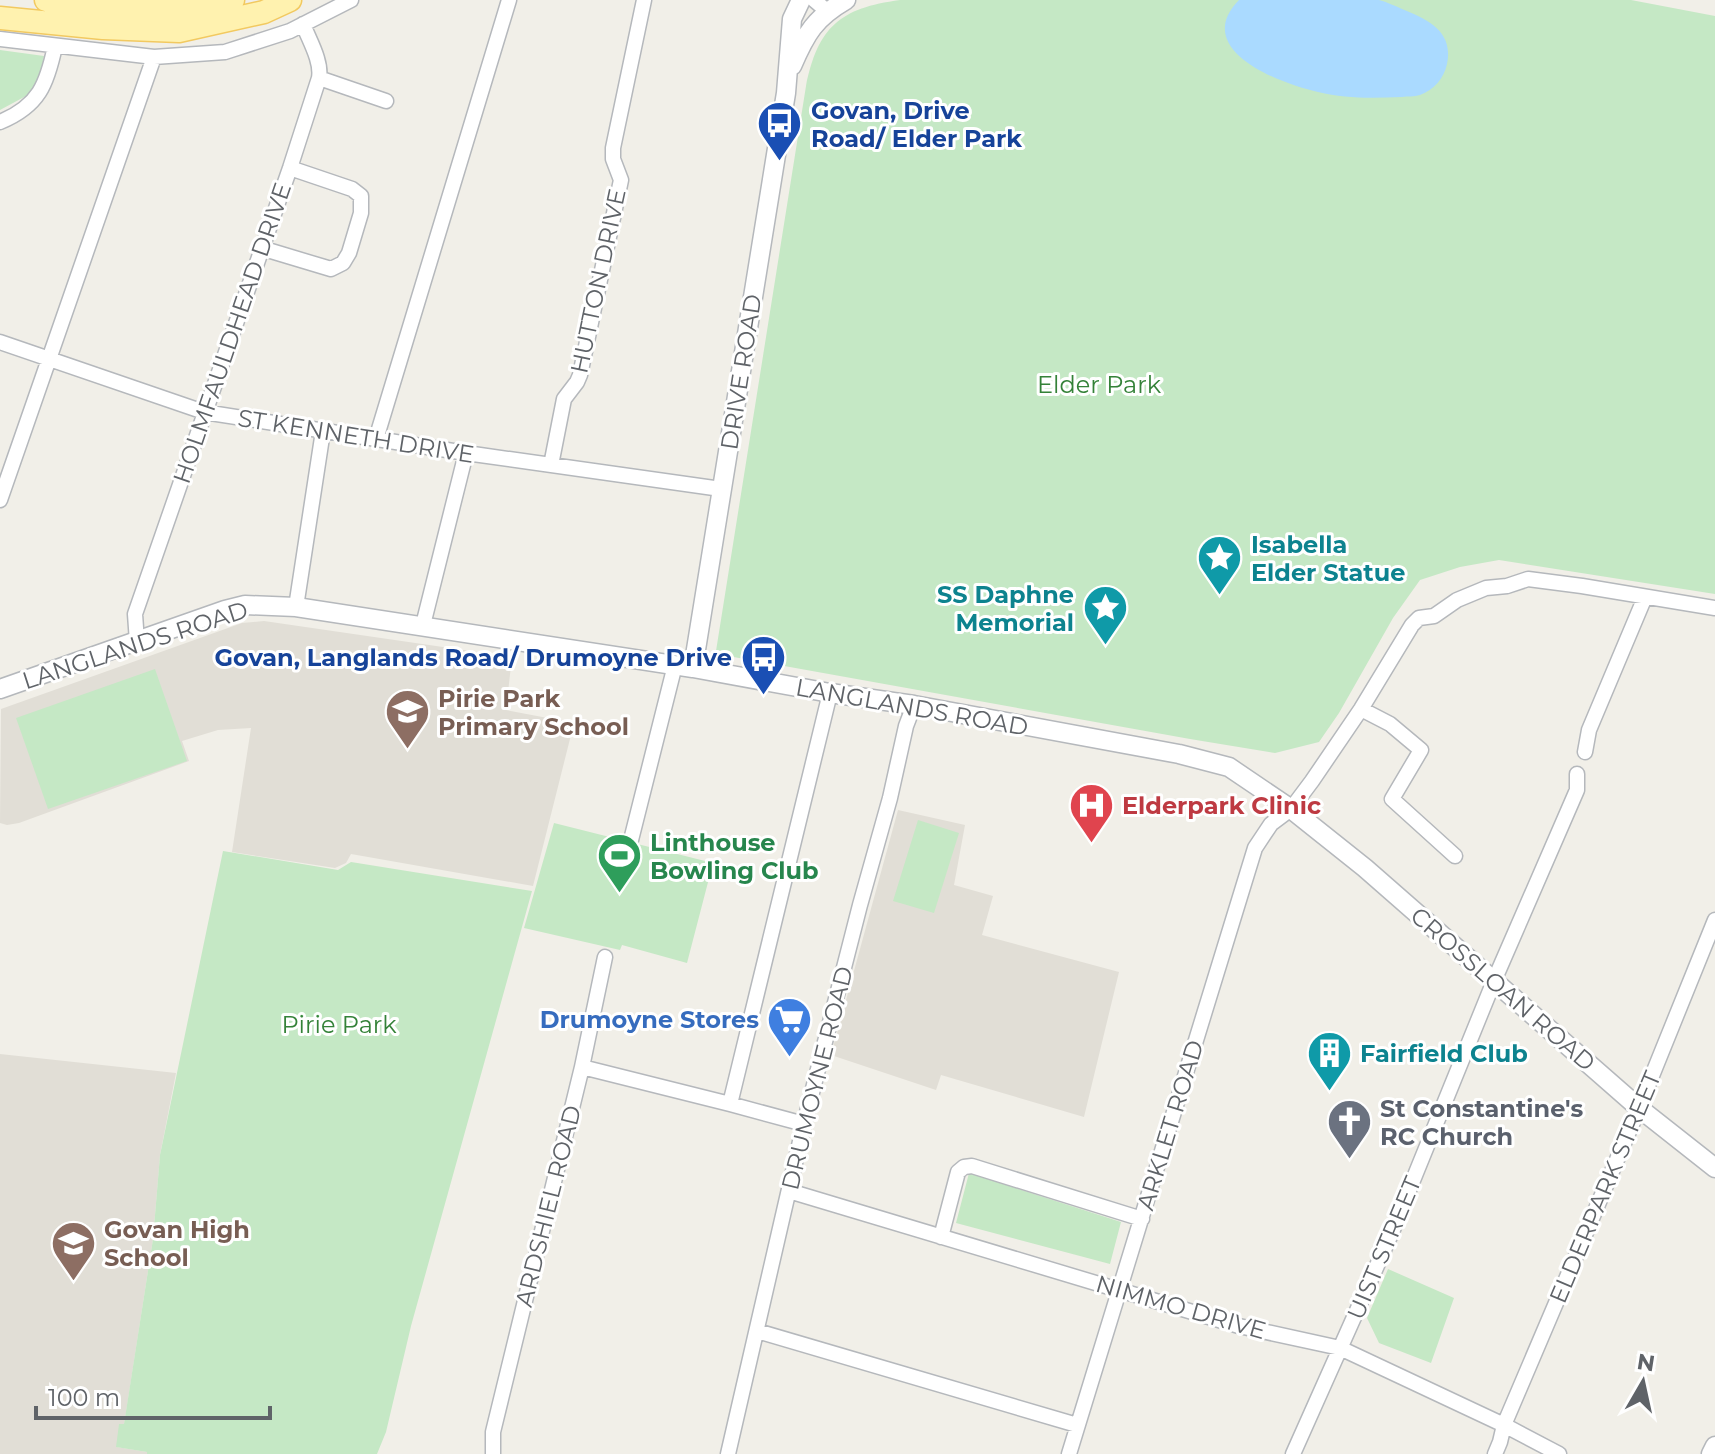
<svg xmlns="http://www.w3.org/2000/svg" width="1715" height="1454" font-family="Montserrat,sans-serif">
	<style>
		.education { fill: #e1ded6 }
		.green { fill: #c5e8c5 }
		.water { fill: #aadaff }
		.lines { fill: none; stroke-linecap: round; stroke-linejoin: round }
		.minor-casing { stroke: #b5b8bc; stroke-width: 17 }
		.tertiary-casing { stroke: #b5b8bc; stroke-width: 21 }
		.primary-casing { stroke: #f2c960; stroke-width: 25 }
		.minor { stroke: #fff; stroke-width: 14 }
		.tertiary { stroke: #fff; stroke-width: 18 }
		.primary { stroke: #fff2af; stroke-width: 22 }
		.labels { text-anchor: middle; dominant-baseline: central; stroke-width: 6; stroke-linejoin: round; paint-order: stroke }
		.transit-label { font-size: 24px; font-weight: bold; fill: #164399; stroke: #fff; text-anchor: start }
		.street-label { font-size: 24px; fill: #5f6368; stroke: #fff }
		.park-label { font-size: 24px; fill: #348238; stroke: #fff }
		.culture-label { font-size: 24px; font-weight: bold; fill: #0d838f; stroke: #fff; text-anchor: start }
		.education-label { font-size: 24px; font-weight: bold; fill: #785e54; stroke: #fff; text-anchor: start }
		.health-label { font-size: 24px; font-weight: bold; fill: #be3a42; stroke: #fff; text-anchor: start }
		.leisure-label { font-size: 24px; font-weight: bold; fill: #27864d; stroke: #fff; text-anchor: start }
		.shop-label { font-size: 24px; font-weight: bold; fill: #366cbe; stroke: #fff; text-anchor: end }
		.worship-label { font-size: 24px; font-weight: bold; fill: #5b616d; stroke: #fff; text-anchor: start }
	</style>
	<rect width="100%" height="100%" fill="#f1efe8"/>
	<!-- education -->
	<path class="education" d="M264 621 512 657 506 710 574 723 533 886 351 854 346 863 335 868 232 852 251 728 218 730 182 741 189 761 19 823 7 825 0 823 1 709 242 623Z
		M898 810 965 825 954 885 993 896 982 935 1119 972 1084 1117 941 1075 936 1090 831 1055Z
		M0 1054 176 1073 160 1155 153 1239 124 1425 120 1424 117 1447 147 1452V1454H0Z"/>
	<!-- green -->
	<path class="green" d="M900 0H1631L1715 16V594L1499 560 1460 567 1420 580 1393 618 1339 713 1319 742 1275 753 1190 739 728 656 716 651 806 86C818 27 840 8 900 0Z
		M0 50 44 56 39 89 0 110Z
		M155 669 187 761 48 809 16 718Z
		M918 820 959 833 934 913 893 901Z
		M554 823 713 863 687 963 622 945 620 950 524 928Z
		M223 851 338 870 351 862 532 891 411 1326 386 1432 377 1454H147V1452L116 1447 119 1424H124L153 1239 160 1155Z
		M969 1173 1121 1222 1110 1264 956 1223Z
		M1388 1269 1454 1298 1431 1363 1379 1343 1367 1318Z"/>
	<!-- water -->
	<path class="water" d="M1239 0C1272 0 1304 0 1337 0 1350 0 1366 0 1379 0 1387 2 1395 6 1402 9 1427 19 1454 31 1447 64 1444 78 1434 90 1420 95 1414 97 1408 96 1402 97 1373 98 1346 99 1318 92 1281 84 1190 50 1239 0Z"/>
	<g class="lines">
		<defs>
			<path id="minor" d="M814 0 827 11
				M0 39 154 57 225 52 290 31 351 0
				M319 78 386 101
				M0 122C39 106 47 84 55 46
				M261 248 331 269 343 263 349 253 361 213V196L352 189 290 168
				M0 342 204 412 466 453 721 489
				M376 439 509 0
				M551 465 564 399 577 382 580 375 621 180 613 159V148L644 0
				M0 500 154 57
				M296 607 323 431
				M423 625 466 453
				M137 642 135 614 290 168 319 78C322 61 309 40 303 24
				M1361 709 1390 724 1421 750 1392 799 1455 856
				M1585 752 1589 730 1645 597
				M631 840 675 665
				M582 1067 730 1104 804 1124
				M730 1104 830 693
				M789 1191 1239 1326 1340 1348 1504 1425 1559 1454
				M941 1237 958 1172 964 1167 972 1166 1142 1219
				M757 1331 1077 1425
				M493 1454V1432L582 1067 605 957
				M728 1454 804 1124 860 905 890 798 906 726 914 705
				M1069 1454 1255 848 1271 824 1291 809 1312 781 1361 709 1412 625 1419 618 1434 616 1457 600 1486 588 1507 586 1528 579 1582 586 1715 608
				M1293 1454 1392 1232 1494 981 1577 790V774
				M1495 1454 1500 1442 1504 1425 1639 1108 1715 920"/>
			<path id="tertiary" d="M792 66C806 33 815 18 846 0
				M693 668 786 93 792 19 801 0
				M0 689 225 610 245 605 296 607 693 668 830 693 914 705 1179 754 1229 767 1291 809 1365 868 1639 1108 1715 1168
				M1711 1454 1715 1446"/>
			<path id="primary" d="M46 0C60 5 75 6 90 7 138 13 187 13 233 0
				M0 18 103 28 179 31 264 12 290 0"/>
		</defs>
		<!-- minor casing -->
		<use href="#minor" class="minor-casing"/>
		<!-- tertiary casing -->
		<use href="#tertiary" class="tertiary-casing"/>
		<!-- primary casing -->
		<use href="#primary" class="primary-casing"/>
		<!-- minor -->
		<use href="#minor" class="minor"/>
		<!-- tertiary -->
		<use href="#tertiary" class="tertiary"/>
		<!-- primary -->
		<use href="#primary" class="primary"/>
	</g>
	<!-- icons -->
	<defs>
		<symbol id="bus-pin" viewBox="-11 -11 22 30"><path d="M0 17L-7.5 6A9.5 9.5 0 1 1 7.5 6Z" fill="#1a4fb4" stroke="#fff"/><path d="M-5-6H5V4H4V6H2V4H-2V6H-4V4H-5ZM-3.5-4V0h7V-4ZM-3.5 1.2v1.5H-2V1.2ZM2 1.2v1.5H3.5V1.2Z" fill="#fff"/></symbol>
		<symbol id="sight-pin" viewBox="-11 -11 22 30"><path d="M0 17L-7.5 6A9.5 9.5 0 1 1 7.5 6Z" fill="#0f9aa8" stroke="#fff"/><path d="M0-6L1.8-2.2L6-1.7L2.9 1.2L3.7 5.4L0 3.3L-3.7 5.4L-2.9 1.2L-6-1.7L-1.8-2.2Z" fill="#fff"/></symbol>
		<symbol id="school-pin" viewBox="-11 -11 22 30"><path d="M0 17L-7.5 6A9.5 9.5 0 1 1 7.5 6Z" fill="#8d6e63" stroke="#fff"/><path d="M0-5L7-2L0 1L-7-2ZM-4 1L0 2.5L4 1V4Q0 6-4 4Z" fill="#fff"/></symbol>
		<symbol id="hospital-pin" viewBox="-11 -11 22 30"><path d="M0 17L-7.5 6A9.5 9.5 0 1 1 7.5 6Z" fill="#e0444e" stroke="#fff"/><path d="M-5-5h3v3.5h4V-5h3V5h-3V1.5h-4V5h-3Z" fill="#fff"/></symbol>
		<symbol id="stadium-pin" viewBox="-11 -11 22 30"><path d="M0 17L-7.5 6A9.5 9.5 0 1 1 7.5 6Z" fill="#2e9e5b" stroke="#fff"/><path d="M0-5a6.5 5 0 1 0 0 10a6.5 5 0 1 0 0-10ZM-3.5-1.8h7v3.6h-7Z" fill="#fff"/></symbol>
		<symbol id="supermarket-pin" viewBox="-11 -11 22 30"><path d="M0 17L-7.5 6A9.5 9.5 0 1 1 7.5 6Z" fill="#3f7fe0" stroke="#fff"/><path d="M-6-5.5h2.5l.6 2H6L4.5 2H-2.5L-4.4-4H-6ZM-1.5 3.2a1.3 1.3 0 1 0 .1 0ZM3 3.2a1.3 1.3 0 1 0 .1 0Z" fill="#fff"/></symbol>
		<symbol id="building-pin" viewBox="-11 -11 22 30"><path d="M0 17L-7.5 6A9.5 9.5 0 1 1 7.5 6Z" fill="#0f9aa8" stroke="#fff"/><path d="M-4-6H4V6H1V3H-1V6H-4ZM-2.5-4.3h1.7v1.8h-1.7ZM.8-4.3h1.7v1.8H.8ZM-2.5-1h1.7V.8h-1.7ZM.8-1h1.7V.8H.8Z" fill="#fff"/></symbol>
		<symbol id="church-pin" viewBox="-11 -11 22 30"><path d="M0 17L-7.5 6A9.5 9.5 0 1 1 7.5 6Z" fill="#6b7280" stroke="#fff"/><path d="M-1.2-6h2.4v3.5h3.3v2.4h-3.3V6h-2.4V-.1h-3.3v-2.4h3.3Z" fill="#fff"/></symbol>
	</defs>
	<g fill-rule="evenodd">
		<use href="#bus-pin" x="754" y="98" width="51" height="69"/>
		<use href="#sight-pin" x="1194" y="532" width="51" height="69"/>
		<use href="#sight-pin" x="1080" y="582" width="51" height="69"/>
		<use href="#bus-pin" x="738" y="632" width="51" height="69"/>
		<use href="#school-pin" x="382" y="686" width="51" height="69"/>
		<use href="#hospital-pin" x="1066" y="780" width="51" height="69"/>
		<use href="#stadium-pin" x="594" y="830" width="51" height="69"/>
		<use href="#supermarket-pin" x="764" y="994" width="51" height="69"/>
		<use href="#building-pin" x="1304" y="1028" width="51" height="69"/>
		<use href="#church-pin" x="1324" y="1096" width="51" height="69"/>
		<use href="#school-pin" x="48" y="1218" width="51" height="69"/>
	</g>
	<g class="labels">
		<!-- transit labels -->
		<g class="transit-label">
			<text x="811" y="110">Govan, Drive<tspan x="811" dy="28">Road/ Elder Park</tspan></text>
			<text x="732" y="657" text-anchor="end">Govan, Langlands Road/ Drumoyne Drive</text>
		</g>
		<!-- street labels -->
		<g class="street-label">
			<text transform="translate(598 281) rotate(-78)">HUTTON DRIVE</text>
			<text transform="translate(232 333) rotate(-71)">HOLMFAULDHEAD DRIVE</text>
			<text transform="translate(741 372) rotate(-81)">DRIVE ROAD</text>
			<text transform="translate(356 436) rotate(9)">ST KENNETH DRIVE</text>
			<text transform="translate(135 645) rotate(-18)">LANGLANDS ROAD</text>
			<text transform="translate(912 707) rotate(10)">LANGLANDS ROAD</text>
			<text transform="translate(1503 989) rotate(41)">CROSSLOAN ROAD</text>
			<text transform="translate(817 1078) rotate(-76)">DRUMOYNE ROAD</text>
			<text transform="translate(1170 1125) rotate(-73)">ARKLET ROAD</text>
			<text transform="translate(1605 1187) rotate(-67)">ELDERPARK STREET</text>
			<text transform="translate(548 1206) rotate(-76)">ARDSHIEL ROAD</text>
			<text transform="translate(1384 1248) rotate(-67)">UIST STREET</text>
			<text transform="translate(1181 1307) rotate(16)">NIMMO DRIVE</text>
		</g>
		<!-- park labels -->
		<g class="park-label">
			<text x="1099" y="384">Elder Park</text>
			<text x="339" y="1024">Pirie Park</text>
		</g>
		<!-- culture labels -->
		<g class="culture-label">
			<text x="1251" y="544">Isabella<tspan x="1251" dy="28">Elder Statue</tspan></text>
			<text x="1074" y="594" text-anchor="end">SS Daphne<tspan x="1074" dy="28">Memorial</tspan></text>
			<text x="1360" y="1053">Fairfield Club</text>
		</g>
		<!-- education labels -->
		<g class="education-label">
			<text x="438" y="698">Pirie Park<tspan x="438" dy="28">Primary School</tspan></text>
			<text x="104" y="1229">Govan High<tspan x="104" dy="28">School</tspan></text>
		</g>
		<!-- health labels -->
		<g class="health-label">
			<text x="1122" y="805">Elderpark Clinic</text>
		</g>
		<!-- leisure labels -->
		<g class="leisure-label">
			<text x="650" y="842">Linthouse<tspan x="650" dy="28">Bowling Club</tspan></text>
		</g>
		<!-- shop labels -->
		<g class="shop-label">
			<text x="759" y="1019">Drumoyne Stores</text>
		</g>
		<!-- worship labels -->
		<g class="worship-label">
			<text x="1380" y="1108">St Constantine's<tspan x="1380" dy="28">RC Church</tspan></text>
		</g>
	</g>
	<!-- north arrow -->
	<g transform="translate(1643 1382) rotate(9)" stroke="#ffffff" stroke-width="6" paint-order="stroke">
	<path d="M0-6L14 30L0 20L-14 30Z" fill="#5f6368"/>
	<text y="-12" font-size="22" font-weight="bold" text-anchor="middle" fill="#5f6368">N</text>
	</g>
	<!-- scale -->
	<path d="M36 1406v12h234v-12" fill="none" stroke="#5f6368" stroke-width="4"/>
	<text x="48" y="1406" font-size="24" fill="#5f6368" stroke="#ffffff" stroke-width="6" paint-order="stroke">100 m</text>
</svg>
